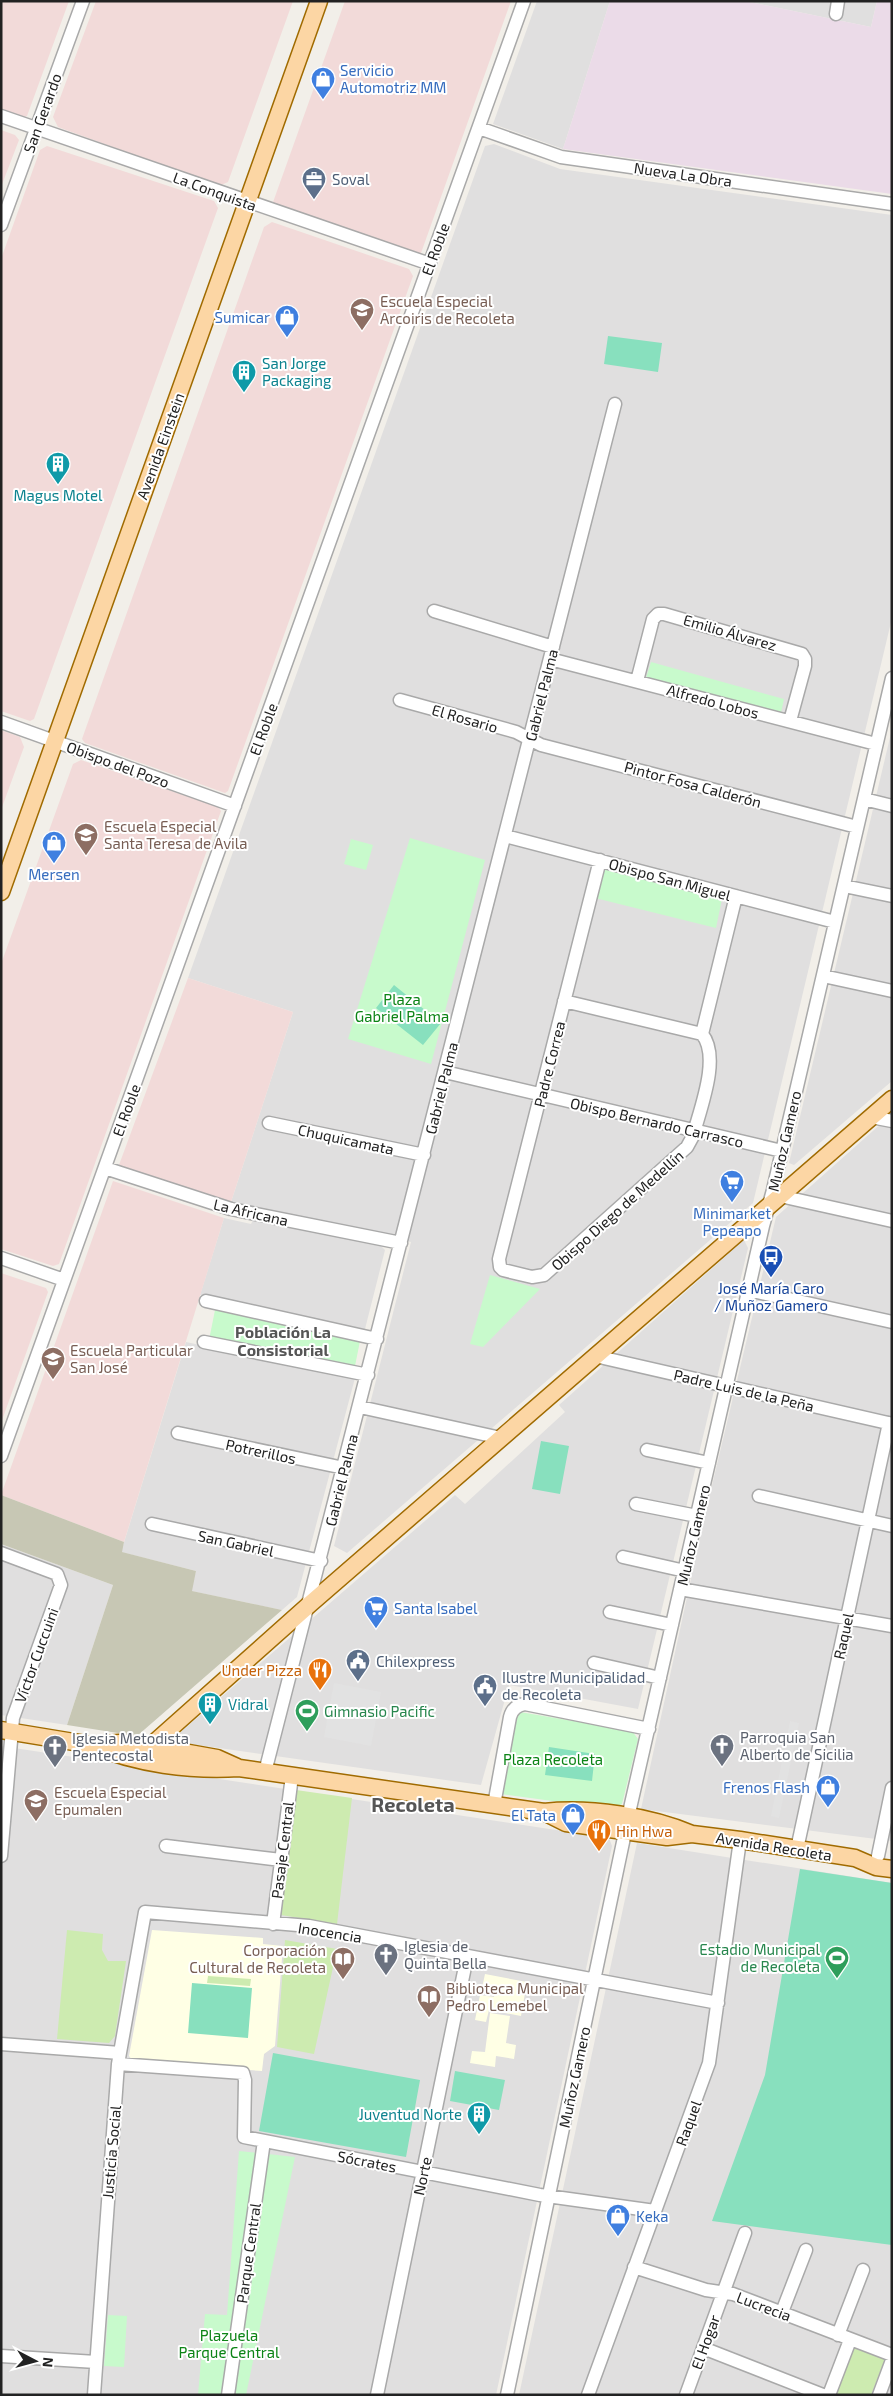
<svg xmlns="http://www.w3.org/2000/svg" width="893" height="2396" font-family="'Exo 2',sans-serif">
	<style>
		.residential { fill: #e0dfdf }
		.commercial { fill: #f2dad9 }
		.industrial { fill: #ebdbe8 }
		.education { fill: #ffffe5 }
		.construction { fill: #c7c7b4 }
		.grass { fill: #cdebb0 }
		.park { fill: #c8facc }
		.pitch { fill: #88e0be }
		.parking { fill: #e2e2e2 }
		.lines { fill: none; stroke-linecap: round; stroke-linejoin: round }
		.minor-casing { stroke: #a9a9a9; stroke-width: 15 }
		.major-casing { stroke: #a06b00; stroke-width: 19 }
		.minor { stroke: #fff; stroke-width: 12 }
		.major { stroke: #fcd6a4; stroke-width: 16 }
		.labels { text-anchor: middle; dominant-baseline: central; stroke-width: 4; stroke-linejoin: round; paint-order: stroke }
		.shop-label { font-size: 15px; fill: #366cbe; stroke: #fff; text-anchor: start }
		.street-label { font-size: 15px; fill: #222; stroke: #fff }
		.service-label { font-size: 15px; fill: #4e5e75; stroke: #fff; text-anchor: start }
		.education-label { font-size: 15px; fill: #785e54; stroke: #fff; text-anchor: start }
		.culture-label { font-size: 15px; fill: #0d838f; stroke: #fff; text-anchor: start }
		.park-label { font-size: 15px; fill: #0c8416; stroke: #fff }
		.transit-label { font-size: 15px; fill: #164399; stroke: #fff }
		.food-label { font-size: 15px; fill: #c56008; stroke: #fff; text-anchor: end }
		.leisure-label { font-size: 15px; fill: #27864d; stroke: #fff; text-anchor: start }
		.worship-label { font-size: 15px; fill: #5b616d; stroke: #fff; text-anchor: start }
		.neighbourhood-label { font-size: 16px; font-weight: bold; fill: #555; stroke: #fff }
		.district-label { font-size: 20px; font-weight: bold; fill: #555; stroke: #fff }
	</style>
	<rect width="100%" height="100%" fill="#f2efe9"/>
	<!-- residential -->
	<path class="residential" d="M537 1H610L563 149 493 124Z
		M745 1H877L871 27Z
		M494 144 560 169 892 215V618L753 1203 347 1553 334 1546 411 1242 231 1202 293 1012 188 978 485 146Z
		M892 729V1081L794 1165 789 1163Z
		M892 1114V1841L641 1809 704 1519 776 1217Z
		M224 1218 251 1224 253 1220 381 1246 385 1250 365 1329 200 1295Z
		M744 1240 748 1248 638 1709 509 1685 481 1785 177 1742 175 1737 455 1495 465 1504 565 1412 559 1405Z
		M186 1342 355 1378 297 1597 282 1610 191 1591 196 1571 121 1552Z
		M1 1544 113 1585 67 1725 1 1715Z
		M1 1746 609 1838 612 1846 496 2395H1Z
		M637 1843 892 1883V2395H519Z"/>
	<!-- commercial -->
	<path class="commercial" d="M1 1H69L27 116 21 118 1 111Z
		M96 1H293L228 182 219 186 58 127 53 117Z
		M345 1H511L421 253 416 256 272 205Z
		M1 130 15 135 19 140 1 187Z
		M47 146 214 201 218 208 34 719 30 721 1 711V259L40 150Z
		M272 222 409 269 413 276 228 791 225 793 85 743 82 739 264 227Z
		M1 730 20 737 24 747 1 810Z
		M81 760 218 807 221 811 59 1264 53 1266 1 1249V964L73 764Z
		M188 978 293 1012 231 1202 119 1165Z
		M113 1181 224 1218 124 1542 1 1495Z
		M1 1273 46 1288 48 1292 1 1423Z"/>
	<!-- industrial -->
	<path class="industrial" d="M610 1H745L871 27 877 1H892V194L563 149Z"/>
	<!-- education -->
	<path class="education" d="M152 1930 263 1938V1944L283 1946 275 2046 264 2054 262 2071 133 2061 129 2056Z
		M485 1974 527 1982 521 2016 489 2010 486 2022 475 2020 480 1995 494 1997 495 1990 482 1988Z
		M490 2013 510 2016 506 2043 516 2045 514 2059 496 2056 495 2067 470 2063 472 2051 485 2052Z"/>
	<!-- construction -->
	<path class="construction" d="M1 1495 124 1542 122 1552 196 1571 192 1591 282 1610 137 1736 67 1725 113 1585 1 1544Z"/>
	<!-- grass -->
	<path class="grass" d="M296 1790 352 1798 337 1924 281 1915 279 1912Z
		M67 1930 103 1934 102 1950 108 1961H126L115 2036 109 2043 57 2039Z
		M285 1940 337 1949 314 2054 277 2047Z
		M208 1976 251 1979 250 1986 207 1983Z
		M851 2347 885 2359 871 2395H833Z"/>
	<!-- park -->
	<path class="park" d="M651 662 784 699 781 713 646 678Z
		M410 838 485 860 431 1064 348 1039Z
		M351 839 373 845 366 870 344 864Z
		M602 869 722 899 716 928 595 898Z
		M490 1275 540 1289 483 1347 470 1344Z
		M215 1310 360 1341 354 1371 209 1340Z
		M520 1712 632 1731 638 1739 622 1804 612 1809 500 1794 515 1717Z
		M239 2151 295 2157 246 2395H198L205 2314 227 2315Z
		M108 2315 127 2316 124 2367 104 2366Z"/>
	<!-- pitch -->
	<path class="pitch" d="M608 336 662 343 658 372 604 364Z
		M394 985 441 1023 423 1045 376 1008Z
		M541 1441 569 1446 560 1494 532 1489Z
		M549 1747 595 1754 592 1781 545 1775Z
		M800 1869 892 1883V2245L712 2221 765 2075Z
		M192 1983 252 1988 248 2038 188 2033Z
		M273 2053 420 2080 406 2157 259 2131Z
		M455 2071 505 2080 499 2110 450 2101Z"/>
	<!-- parking -->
	<path class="parking" d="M334 1683 381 1692 371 1746 324 1737Z
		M790 1721 799 1723 779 1818 771 1816Z"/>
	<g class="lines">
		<defs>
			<path id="minor" d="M836 14 838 1
				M1 116 430 264
				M479 128 561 157 892 204
				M1 225 83 1
				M434 611 553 647
				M550 659 876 744
				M637 681 653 619 658 614H664L802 654 805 659V666L790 721
				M400 700 516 732 541 745 857 827
				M1 722 235 806
				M864 799 892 806
				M505 836 835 922
				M600 860 499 1259 500 1267 503 1270 532 1277 544 1275 687 1147 693 1136C700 1109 721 1057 702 1034
				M844 886 892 896
				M823 976 892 991
				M564 1001 702 1034
				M702 1034 736 896
				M445 1072 782 1151
				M871 1117 892 1121
				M269 1123 424 1155
				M105 1168 231 1209 401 1243
				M780 1196 892 1221
				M1 1258 64 1280
				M748 1290 892 1322
				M206 1301 377 1339
				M204 1342 368 1375
				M595 1356 892 1424
				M360 1407 501 1438
				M178 1433 344 1468
				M647 1450 709 1463
				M1 1456 524 1
				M759 1496 892 1526
				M636 1504 697 1516
				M152 1524 321 1561
				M1 1553 57 1574 61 1585 13 1718 1 1856
				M623 1557 685 1571
				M680 1589 892 1626
				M610 1612 672 1625
				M594 1663 660 1678
				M265 1772 615 404
				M494 1805 510 1717C512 1709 517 1705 525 1704L649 1729
				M166 1846 281 1860
				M797 1849 889 1423
				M878 1856 892 1788
				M273 1924 292 1776
				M1 2044 120 2053
				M118 2064 243 2073 245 2080 244 2137 540 2195 655 2211
				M634 2267 706 2290 733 2294 892 2355
				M782 2312 806 2250
				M838 2335 863 2270
				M703 2348 823 2395
				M1 2356 96 2362
				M94 2395 118 2064 145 1912 309 1926 718 2003
				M228 2395 264 2141
				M377 2395 467 1957
				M507 2395 631 1804 763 1226 773 1190 892 678
				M588 2395 709 2063 740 1840
				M686 2395 745 2233
				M829 2395 850 2340
				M879 2395 892 2360"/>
			<path id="major" d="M1 892 319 1
				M1 1730 92 1745 119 1743 161 1748 217 1758 237 1767
				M92 1745C136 1764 191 1771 239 1768L544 1812C590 1807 650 1816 692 1834
				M136 1759 310 1604 892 1099
				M544 1812 566 1823 667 1837 692 1834 740 1840 855 1858 876 1867 892 1869"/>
		</defs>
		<!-- minor casing -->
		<use href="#minor" class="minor-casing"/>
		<!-- major casing -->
		<use href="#major" class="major-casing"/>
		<!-- minor -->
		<use href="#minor" class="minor"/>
		<!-- major -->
		<use href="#major" class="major"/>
	</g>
	<!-- icons -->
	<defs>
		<symbol id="shop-pin" viewBox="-11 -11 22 30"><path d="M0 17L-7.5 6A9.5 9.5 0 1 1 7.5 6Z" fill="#3f7fe0" stroke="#fff"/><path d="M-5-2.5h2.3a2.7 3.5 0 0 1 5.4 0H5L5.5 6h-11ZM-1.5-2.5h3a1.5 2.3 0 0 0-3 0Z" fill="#fff"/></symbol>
		<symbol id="office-pin" viewBox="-11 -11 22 30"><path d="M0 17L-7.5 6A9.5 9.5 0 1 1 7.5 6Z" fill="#5c6f8a" stroke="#fff"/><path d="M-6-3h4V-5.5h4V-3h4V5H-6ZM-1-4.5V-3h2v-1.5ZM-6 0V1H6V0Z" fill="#fff"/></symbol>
		<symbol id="school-pin" viewBox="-11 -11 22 30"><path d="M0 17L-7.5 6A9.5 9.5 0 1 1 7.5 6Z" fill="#8d6e63" stroke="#fff"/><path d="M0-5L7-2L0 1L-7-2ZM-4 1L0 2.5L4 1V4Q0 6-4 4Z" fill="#fff"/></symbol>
		<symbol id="building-pin" viewBox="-11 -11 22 30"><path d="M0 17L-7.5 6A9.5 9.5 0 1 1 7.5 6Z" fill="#0f9aa8" stroke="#fff"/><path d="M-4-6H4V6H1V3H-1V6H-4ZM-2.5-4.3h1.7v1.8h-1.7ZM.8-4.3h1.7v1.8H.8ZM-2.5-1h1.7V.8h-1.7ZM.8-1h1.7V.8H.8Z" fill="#fff"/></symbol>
		<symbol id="supermarket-pin" viewBox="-11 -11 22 30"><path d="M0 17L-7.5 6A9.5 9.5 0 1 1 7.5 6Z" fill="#3f7fe0" stroke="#fff"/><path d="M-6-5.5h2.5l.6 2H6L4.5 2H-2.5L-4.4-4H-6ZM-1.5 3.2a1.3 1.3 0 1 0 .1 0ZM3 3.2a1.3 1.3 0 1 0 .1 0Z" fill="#fff"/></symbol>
		<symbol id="bus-pin" viewBox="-11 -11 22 30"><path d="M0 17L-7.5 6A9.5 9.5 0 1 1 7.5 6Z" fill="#1a4fb4" stroke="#fff"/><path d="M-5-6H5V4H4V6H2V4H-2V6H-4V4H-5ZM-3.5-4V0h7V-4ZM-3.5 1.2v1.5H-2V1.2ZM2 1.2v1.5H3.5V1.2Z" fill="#fff"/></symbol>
		<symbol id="civic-pin" viewBox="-11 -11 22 30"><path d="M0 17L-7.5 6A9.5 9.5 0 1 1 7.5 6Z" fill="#5c6f8a" stroke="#fff"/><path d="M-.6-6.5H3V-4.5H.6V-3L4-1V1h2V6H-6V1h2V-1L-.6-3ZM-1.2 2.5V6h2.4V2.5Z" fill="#fff"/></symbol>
		<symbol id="restaurant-pin" viewBox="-11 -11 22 30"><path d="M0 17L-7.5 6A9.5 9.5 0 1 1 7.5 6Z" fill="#e8710a" stroke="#fff"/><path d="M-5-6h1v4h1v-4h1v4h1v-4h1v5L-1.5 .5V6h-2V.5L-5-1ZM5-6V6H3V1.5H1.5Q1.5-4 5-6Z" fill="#fff"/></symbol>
		<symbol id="stadium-pin" viewBox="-11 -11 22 30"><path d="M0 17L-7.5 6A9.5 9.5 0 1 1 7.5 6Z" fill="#2e9e5b" stroke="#fff"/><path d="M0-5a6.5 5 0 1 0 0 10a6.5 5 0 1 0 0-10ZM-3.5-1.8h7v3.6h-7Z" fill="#fff"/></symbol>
		<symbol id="church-pin" viewBox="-11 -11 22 30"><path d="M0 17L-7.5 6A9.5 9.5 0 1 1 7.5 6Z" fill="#6b7280" stroke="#fff"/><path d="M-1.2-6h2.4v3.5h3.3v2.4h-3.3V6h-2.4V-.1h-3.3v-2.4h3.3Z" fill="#fff"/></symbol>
		<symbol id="library-pin" viewBox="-11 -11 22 30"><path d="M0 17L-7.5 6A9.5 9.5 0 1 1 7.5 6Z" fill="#8d6e63" stroke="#fff"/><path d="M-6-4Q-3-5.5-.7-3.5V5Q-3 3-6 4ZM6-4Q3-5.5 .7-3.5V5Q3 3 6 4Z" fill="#fff"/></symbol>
	</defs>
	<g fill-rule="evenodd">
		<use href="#shop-pin" x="309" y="65" width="28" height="38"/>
		<use href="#office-pin" x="300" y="165" width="28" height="38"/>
		<use href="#school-pin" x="348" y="296" width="28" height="38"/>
		<use href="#shop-pin" x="273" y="303" width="28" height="38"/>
		<use href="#building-pin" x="230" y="358" width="28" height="38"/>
		<use href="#building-pin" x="44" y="450" width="28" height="38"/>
		<use href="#school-pin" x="72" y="821" width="28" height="38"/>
		<use href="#shop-pin" x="40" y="829" width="28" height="38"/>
		<use href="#supermarket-pin" x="718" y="1168" width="28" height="38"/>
		<use href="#bus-pin" x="757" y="1243" width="28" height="38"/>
		<use href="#school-pin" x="39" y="1345" width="28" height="38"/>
		<use href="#supermarket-pin" x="362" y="1594" width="28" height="38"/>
		<use href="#civic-pin" x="344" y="1647" width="28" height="38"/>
		<use href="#restaurant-pin" x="306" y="1656" width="28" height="38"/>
		<use href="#civic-pin" x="471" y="1672" width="28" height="38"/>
		<use href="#building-pin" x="196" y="1690" width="28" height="38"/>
		<use href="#stadium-pin" x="293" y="1697" width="28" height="38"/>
		<use href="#church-pin" x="708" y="1732" width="28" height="38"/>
		<use href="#church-pin" x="41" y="1733" width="28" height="38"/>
		<use href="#shop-pin" x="814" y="1773" width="28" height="38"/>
		<use href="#school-pin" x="22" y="1787" width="28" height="38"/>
		<use href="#shop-pin" x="559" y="1801" width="28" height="38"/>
		<use href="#restaurant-pin" x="585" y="1817" width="28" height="38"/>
		<use href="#church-pin" x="372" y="1941" width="28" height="38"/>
		<use href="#stadium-pin" x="823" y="1944" width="28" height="38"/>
		<use href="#library-pin" x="329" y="1945" width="28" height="38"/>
		<use href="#library-pin" x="415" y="1983" width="28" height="38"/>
		<use href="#building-pin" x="465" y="2100" width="28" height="38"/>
		<use href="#shop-pin" x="604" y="2202" width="28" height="38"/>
	</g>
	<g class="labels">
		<!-- shop labels -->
		<g class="shop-label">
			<text x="340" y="70">Servicio<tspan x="340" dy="17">Automotriz MM</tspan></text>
			<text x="270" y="317" text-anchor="end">Sumicar</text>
			<text x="54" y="874" text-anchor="middle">Mersen</text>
			<text x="732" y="1213" text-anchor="middle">Minimarket<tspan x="732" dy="17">Pepeapo</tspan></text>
			<text x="394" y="1608">Santa Isabel</text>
			<text x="810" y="1787" text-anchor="end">Frenos Flash</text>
			<text x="556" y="1815" text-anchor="end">El Tata</text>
			<text x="636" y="2216">Keka</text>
		</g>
		<!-- street labels -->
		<g class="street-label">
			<text transform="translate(42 113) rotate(-70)">San Gerardo</text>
			<text transform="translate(683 174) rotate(8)">Nueva La Obra</text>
			<text transform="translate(215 191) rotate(20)">La Conquista</text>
			<text transform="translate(435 249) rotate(-70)">El Roble</text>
			<text transform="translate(160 446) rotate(-70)">Avenida Einstein</text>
			<text transform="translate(730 632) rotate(16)">Emilio Álvarez</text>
			<text transform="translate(541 695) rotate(-76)">Gabriel Palma</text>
			<text transform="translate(713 701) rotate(15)">Alfredo Lobos</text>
			<text transform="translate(465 718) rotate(16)">El Rosario</text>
			<text transform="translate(263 729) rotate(-70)">El Roble</text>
			<text transform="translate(118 764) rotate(20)">Obispo del Pozo</text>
			<text transform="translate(693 784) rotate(15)">Pintor Fosa Calderón</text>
			<text transform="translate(670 879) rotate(15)">Obispo San Miguel</text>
			<text transform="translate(549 1064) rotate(-76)">Padre Correa</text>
			<text transform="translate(441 1088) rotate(-76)">Gabriel Palma</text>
			<text transform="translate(126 1110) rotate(-70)">El Roble</text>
			<text transform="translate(657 1122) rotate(13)">Obispo Bernardo Carrasco</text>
			<text transform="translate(346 1139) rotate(12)">Chuquicamata</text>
			<text transform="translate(784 1141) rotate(-77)">Muñoz Gamero</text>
			<text transform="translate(617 1210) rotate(-42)">Obispo Diego de Medellín</text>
			<text transform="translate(251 1212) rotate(13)">La Africana</text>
			<text transform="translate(744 1390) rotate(13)">Padre Luis de la Peña</text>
			<text transform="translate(261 1451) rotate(12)">Potrerillos</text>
			<text transform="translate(341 1480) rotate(-76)">Gabriel Palma</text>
			<text transform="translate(693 1535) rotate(-77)">Muñoz Gamero</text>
			<text transform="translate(236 1543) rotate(12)">San Gabriel</text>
			<text transform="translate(843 1636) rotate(-78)">Raquel</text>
			<text transform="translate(36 1655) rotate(-70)">Víctor Cuccuini</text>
			<text transform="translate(774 1846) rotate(9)">Avenida Recoleta</text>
			<text transform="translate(282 1850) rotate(-83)">Pasaje Central</text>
			<text transform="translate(330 1932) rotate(9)">Inocencia</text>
			<text transform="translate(574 2077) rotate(-78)">Muñoz Gamero</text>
			<text transform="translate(688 2123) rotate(-70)">Raquel</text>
			<text transform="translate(111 2152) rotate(-85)">Justicia Social</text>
			<text transform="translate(367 2161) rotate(11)">Sócrates</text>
			<text transform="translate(422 2176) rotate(-78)">Norte</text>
			<text transform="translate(248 2253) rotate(-82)">Parque Central</text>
			<text transform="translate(764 2306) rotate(21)">Lucrecia</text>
			<text transform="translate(705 2342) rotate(-70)">El Hogar</text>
		</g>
		<!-- service labels -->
		<g class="service-label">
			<text x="332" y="179">Soval</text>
			<text x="376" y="1661">Chilexpress</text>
			<text x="502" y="1677">Ilustre Municipalidad<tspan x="502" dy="17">de Recoleta</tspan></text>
		</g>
		<!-- education labels -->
		<g class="education-label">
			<text x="380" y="301">Escuela Especial<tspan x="380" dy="17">Arcoiris de Recoleta</tspan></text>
			<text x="104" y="826">Escuela Especial<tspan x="104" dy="17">Santa Teresa de Avila</tspan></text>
			<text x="70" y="1350">Escuela Particular<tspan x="70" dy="17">San José</tspan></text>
			<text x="54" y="1792">Escuela Especial<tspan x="54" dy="17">Epumalen</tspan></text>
			<text x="326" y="1950" text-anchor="end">Corporación<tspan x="326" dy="17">Cultural de Recoleta</tspan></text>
			<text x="446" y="1988">Biblioteca Municipal<tspan x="446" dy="17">Pedro Lemebel</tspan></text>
		</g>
		<!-- culture labels -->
		<g class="culture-label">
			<text x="262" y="363">San Jorge<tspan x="262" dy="17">Packaging</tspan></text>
			<text x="58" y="495" text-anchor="middle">Magus Motel</text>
			<text x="228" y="1704">Vidral</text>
			<text x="462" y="2114" text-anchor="end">Juventud Norte</text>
		</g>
		<!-- park labels -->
		<g class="park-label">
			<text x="402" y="999">Plaza<tspan x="402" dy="17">Gabriel Palma</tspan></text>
			<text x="553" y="1759">Plaza Recoleta</text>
			<text x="229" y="2335">Plazuela<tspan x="229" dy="17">Parque Central</tspan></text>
		</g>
		<!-- transit labels -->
		<g class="transit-label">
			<text x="771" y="1288">José María Caro<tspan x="771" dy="17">/ Muñoz Gamero</tspan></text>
		</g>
		<!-- food labels -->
		<g class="food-label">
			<text x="302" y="1670">Under Pizza</text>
			<text x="616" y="1831" text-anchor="start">Hin Hwa</text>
		</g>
		<!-- leisure labels -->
		<g class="leisure-label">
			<text x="324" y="1711">Gimnasio Pacific</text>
			<text x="820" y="1949" text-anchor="end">Estadio Municipal<tspan x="820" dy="17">de Recoleta</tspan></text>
		</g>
		<!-- worship labels -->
		<g class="worship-label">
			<text x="740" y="1737">Parroquia San<tspan x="740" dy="17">Alberto de Sicilia</tspan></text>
			<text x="72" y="1738">Iglesia Metodista<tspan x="72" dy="17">Pentecostal</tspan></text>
			<text x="404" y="1946">Iglesia de<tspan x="404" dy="17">Quinta Bella</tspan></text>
		</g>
		<!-- neighbourhood labels -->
		<g class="neighbourhood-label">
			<text x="283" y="1331">Población La<tspan x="283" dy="18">Consistorial</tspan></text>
		</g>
		<!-- district labels -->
		<g class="district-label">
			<text x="413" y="1804">Recoleta</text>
		</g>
	</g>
	<!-- border -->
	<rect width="893" height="2396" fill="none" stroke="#222222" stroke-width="5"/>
	<!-- north arrow -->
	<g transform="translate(35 2361) rotate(96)" stroke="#ffffff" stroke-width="4" paint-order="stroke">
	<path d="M0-4L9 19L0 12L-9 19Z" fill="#222222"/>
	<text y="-8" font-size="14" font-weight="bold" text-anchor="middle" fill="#222222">N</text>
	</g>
</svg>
